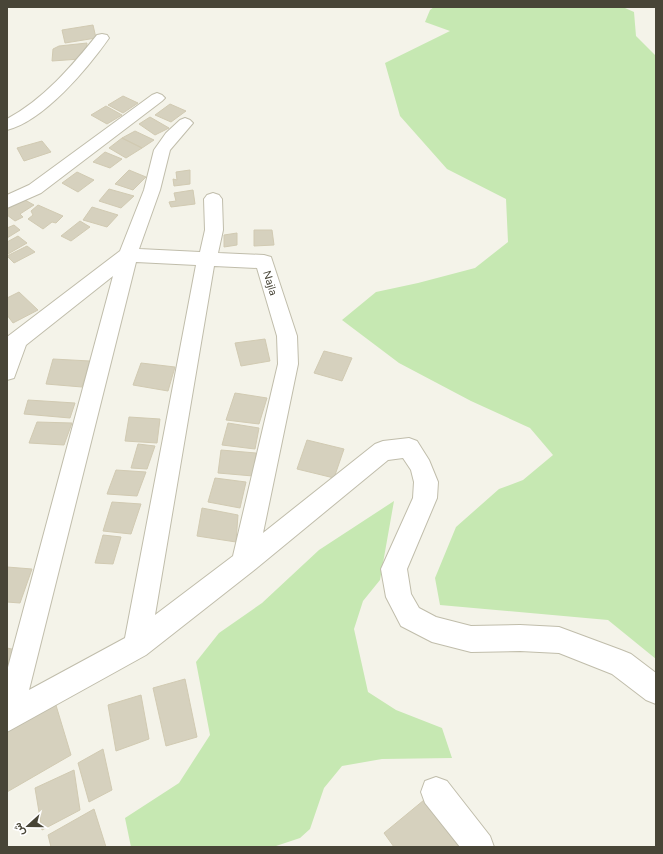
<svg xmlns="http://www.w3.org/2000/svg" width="663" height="854" font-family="Figtree,Vazirmatn,sans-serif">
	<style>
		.green { fill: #c6e8b2 }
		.building { fill: #d6d1be; stroke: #d1cab2 }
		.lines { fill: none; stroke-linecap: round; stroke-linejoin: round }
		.minor-casing { stroke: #c0bdab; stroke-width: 2 }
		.minor { fill: #fff; fill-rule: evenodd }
		.labels { text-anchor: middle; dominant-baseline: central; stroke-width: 3; stroke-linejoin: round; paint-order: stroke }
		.street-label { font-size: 11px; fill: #484537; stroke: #fff }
	</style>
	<rect width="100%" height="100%" fill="#f4f3e9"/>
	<!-- green -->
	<path class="green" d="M434 7H627L625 8 634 12 636 36 656 56V659L608 620 440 605 435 578 456 527 499 489 523 480 553 455 530 428 471 401 399 363 342 320 376 292 418 283 475 268 508 242 506 199 447 169 400 116 385 63 450 31 425 22 430 10Z
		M394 501 380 580 363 601 354 629 368 692 396 710 442 728 452 758 382 759 342 766 324 788 310 829 300 838 273 847H131L125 818 179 783 210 735 196 662 219 633 262 603 319 550Z"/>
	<!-- building -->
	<path class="building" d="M93 25 96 38 65 43 62 30Z
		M87 43 86 54 80 59 52 61 53 49 59 46Z
		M123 96 138 103 123 113 108 105Z
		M170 104 186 111 171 122 155 115Z
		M106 106 122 115 107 124 91 115Z
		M150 117 169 128 155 135 139 124Z
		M135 131 154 140 142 148 122 138Z
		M122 138 142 148 126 158 109 148Z
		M42 141 51 152 24 161 17 148Z
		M105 152 122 159 110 168 93 162Z
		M129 170 146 177 133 190 115 184Z
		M190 170V184L174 186 173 179 177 180 176 172Z
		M77 172 94 180 78 192 62 183Z
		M109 189 134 196 121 208 99 201Z
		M193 190 195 204 171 207 169 202 176 201 174 193Z
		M25 200 34 205 20 214 23 217 15 221 7 215V209Z
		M38 205 63 216 56 223 52 222 43 229 28 219 33 215 31 211Z
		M92 207 118 215 107 227 83 220Z
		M80 221 90 227 71 241 61 236Z
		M14 225 20 230 7 238V228Z
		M254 230H272L274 245 254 246Z
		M237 233V245L224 247V235Z
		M18 236 27 243 8 254 7 253V242Z
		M27 246 35 252 14 263 7 256Z
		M19 292 38 310 13 323 7 315V298Z
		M265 339 270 361 241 366 235 343Z
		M324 351 352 358 342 381 314 373Z
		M53 359 90 361 82 387 46 384Z
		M141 363 175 367 168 391 133 385Z
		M235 393 267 398 259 424 226 420Z
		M28 400 75 403 70 418 24 414Z
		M129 417 160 419 157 443 125 441Z
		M37 422 72 423 64 445 29 443Z
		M228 423 259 428 255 449 222 445Z
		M307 440 344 449 334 478 297 469Z
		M138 444 155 446 147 469 131 468Z
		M221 450 256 453 253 476 218 473Z
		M116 470 146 472 137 496 107 494Z
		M215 478 246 482 240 508 208 502Z
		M112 502 141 504 131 534 103 531Z
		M202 508 238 515 236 542 197 536Z
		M103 535 121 537 113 564 95 563Z
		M7 567 32 569 20 603 7 602Z
		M7 648 16 650 7 674Z
		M185 679 197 737 166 746 153 688Z
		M141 695 149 739 116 751 108 705Z
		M55 702 71 755 7 792V728Z
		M103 749 112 790 89 802 78 763Z
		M74 770 80 810 42 830 35 788Z
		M424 800 459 847H394L384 833Z
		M94 809 106 847H51L48 835Z"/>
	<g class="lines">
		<defs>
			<path id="minor" d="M102 34 107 35 109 38C88 68 44 121 7 130V119C44 99 71 67 97 35Z
				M157 93 162 95 165 98 162 101 41 193 7 208V195L29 185 152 95Z
				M185 118 190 120 193 123 170 150 160 190 139 249 200 252 205 230 204 199 207 195 213 193 219 195 222 199 223 230 218 253 264 255 271 257 297 336 298 364 263 533 375 444 383 441 409 438 417 441 429 460 438 482 437 498 407 569 411 594 419 608 436 617 471 626 520 625 559 627 621 650 631 654 656 673V704L646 700 612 674 559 653 520 651 471 652 432 642 401 626 386 597 381 569 413 498 414 482 411 470 403 458 388 460 253 571 146 655 7 732V671L113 276 26 345 14 378 7 380V337L120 251 144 190 154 150 166 133 180 120ZM136 262 196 265 125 638 29 690ZM214 266 257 268 277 336 278 364 233 556 155 615Z
				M436 777 447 781 490 836 494 847H460L425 803 421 792 425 781Z"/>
		</defs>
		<!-- minor casing -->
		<use href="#minor" class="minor-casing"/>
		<!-- minor -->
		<use href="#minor" class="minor"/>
	</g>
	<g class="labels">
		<!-- street labels -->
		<g class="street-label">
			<text transform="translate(270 283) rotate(73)">Najla</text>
		</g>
	</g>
	<!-- border -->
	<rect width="663" height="854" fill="none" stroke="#484537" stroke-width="16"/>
	<!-- north arrow -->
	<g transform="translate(28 826) rotate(249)" stroke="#ffffff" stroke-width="3" paint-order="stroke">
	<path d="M0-3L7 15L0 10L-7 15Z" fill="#484537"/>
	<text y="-6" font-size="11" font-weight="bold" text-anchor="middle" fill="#484537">ش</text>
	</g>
</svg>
